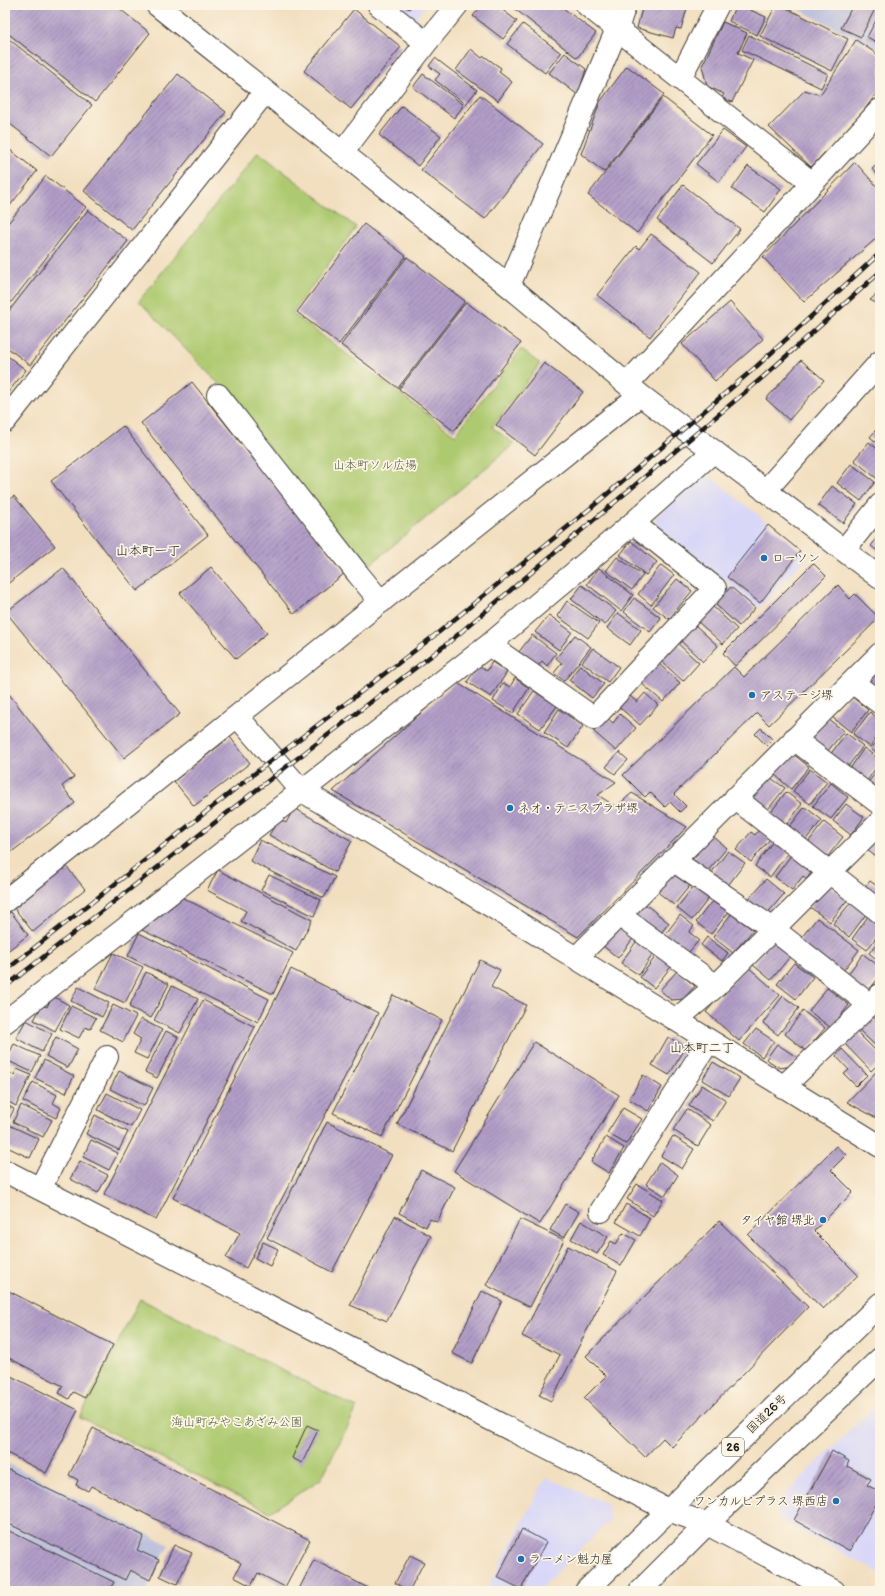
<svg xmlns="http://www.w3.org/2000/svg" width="885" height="1596" font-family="'Balsamiq Sans','Klee One',sans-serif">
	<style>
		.built { fill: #d8d7f8 }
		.industrial { fill: #bfc2dd }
		.park { fill: #aeca71; stroke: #657346 }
		.building { fill: url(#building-hatch) }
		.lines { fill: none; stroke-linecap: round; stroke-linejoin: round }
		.minor-casing { stroke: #3c3935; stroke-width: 24 }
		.highway-casing { stroke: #3c3935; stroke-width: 24 }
		.minor { stroke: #fff; stroke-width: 22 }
		.highway { stroke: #fff; stroke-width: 22 }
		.rail-casing { stroke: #1c1c1c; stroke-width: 4.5 }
		.rail { stroke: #fcf5e5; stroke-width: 3; stroke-dasharray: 9; stroke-linecap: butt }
		.poi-dot { fill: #1f6fb2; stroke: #fcf5e5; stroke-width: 1.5 }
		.labels { text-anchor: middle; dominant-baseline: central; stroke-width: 3.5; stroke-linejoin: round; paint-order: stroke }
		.shield { fill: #fcf5e5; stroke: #5f5d58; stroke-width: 1 }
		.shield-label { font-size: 11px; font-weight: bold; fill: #1c1c1c }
		.park-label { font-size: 12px; fill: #4f593a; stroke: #fcf5e5 }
		.poi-label { font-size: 12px; fill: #1c1c1c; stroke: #fcf5e5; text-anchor: start }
		.street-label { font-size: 12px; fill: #1c1c1c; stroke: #fcf5e5 }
		.neighbourhood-label { font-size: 13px; fill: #1c1c1c; stroke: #fcf5e5 }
	</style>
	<defs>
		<pattern id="building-hatch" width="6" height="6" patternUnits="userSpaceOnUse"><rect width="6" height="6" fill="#b29ec8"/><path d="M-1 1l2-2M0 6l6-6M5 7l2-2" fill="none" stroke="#9080a2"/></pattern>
	</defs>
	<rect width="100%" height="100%" fill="#fcf5e5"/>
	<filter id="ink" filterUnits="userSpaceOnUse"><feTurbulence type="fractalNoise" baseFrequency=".025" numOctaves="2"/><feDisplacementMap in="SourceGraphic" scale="8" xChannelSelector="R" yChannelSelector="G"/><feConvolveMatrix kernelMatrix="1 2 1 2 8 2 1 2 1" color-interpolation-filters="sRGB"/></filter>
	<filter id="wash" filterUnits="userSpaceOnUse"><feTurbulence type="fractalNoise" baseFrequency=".012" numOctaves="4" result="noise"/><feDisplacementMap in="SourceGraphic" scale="16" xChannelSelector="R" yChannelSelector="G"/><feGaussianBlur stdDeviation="0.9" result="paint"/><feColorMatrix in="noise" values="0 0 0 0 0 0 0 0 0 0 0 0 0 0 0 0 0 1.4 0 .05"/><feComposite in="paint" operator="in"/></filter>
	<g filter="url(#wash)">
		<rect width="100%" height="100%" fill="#f2dfc0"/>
		<!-- built -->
		<path class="built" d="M396 5H426L414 20Z
			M704 475 711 477 808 556 759 608 656 525V517Z
			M880 1401V1573L779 1520 776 1503Z
			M546 1477 607 1504 610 1520 538 1591H486Z"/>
		<!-- industrial -->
		<path class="industrial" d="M790 5H880V51Z
			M5 1462 169 1545 146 1591H5Z"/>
		<!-- park -->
		<path class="park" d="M258 152 356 227 292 313 455 435 521 349 540 364 492 427 514 444 365 569 222 387 139 301Z
			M140 1299 357 1408 321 1479 270 1512 80 1417Z"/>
		<g id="blocks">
			<!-- building -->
			<path class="building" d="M5 5H115L150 33 95 102 5 31Z
				M404 5H413L409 9Z
				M482 5H496L517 21 503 39 473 16Z
				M510 5H559L596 33 577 58Z
				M643 5H688L681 29 676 28 673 38 637 28Z
				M736 5H739L766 17 757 35 729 21Z
				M776 5H780L848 39 832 71 760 36Z
				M853 5H877L861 37 841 28Z
				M354 9 401 47 351 109 304 71Z
				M880 13V44L867 37Z
				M723 22 747 33 738 53 753 60 732 102 722 98 724 94 707 86 702 66Z
				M523 24 561 53 545 73 507 44Z
				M749 35 828 74 821 88 742 50Z
				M5 36 92 105 51 156 5 120Z
				M856 40 880 56V89L859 117 811 167 769 127 805 90 820 95Z
				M471 49 482 58 484 56 501 68 499 72 512 82 498 101 456 70Z
				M565 53 586 69 578 95 549 73Z
				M435 58 477 90 466 104 435 80 440 74 429 66Z
				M627 66 664 94 604 172 581 154 600 102Z
				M178 74 226 112 132 230 84 191Z
				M423 74 464 105 454 118 413 87Z
				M480 95 543 144 485 219 421 170Z
				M663 97 712 135 637 233 588 195Z
				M402 106 441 136 418 166 379 135Z
				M723 130 746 147 719 182 696 164Z
				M5 146 37 171 5 212Z
				M855 162 880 190V235L804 302 763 257Z
				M880 162V178L872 169Z
				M748 166 781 189 765 212 732 189Z
				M46 176 86 207 5 310V227Z
				M683 185 740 229 713 263 657 220Z
				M88 210 128 241 30 365 5 346V316Z
				M364 224 406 256 339 344 297 312Z
				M651 234 701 272 650 337 597 295 636 246 639 249Z
				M407 257 465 301 398 388 341 345Z
				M880 291V305L870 300Z
				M466 302 521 343 454 431 399 389Z
				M730 302 763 339 715 381 682 344Z
				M5 354 26 370 5 396Z
				M801 360 824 380 789 420 766 399Z
				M544 363 583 392 535 455 496 425Z
				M192 382 345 573 294 614 141 423Z
				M880 425V445L870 437Z
				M123 426 208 535 137 591 51 481Z
				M869 442 880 451V481L854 460Z
				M851 464 875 482 861 501 837 483Z
				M832 486 857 504 843 523 818 505Z
				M14 496 55 546 5 586V503Z
				M768 525 800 551 760 603 727 577Z
				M880 534V553L871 546Z
				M631 541 657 562 646 575 620 555Z
				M617 557 643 575 632 590 606 571Z
				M813 563 826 576 735 666 723 653Z
				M661 565 674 575 651 605 638 594Z
				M211 567 267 633 236 659 180 593Z
				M63 568 180 714 124 758 6 612Z
				M599 568 633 595 621 611 587 584Z
				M677 579 692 591 669 619 653 607Z
				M582 585 616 611 605 625 571 599Z
				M838 585 850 599 855 594 879 618 769 725 757 713 674 794 686 806 680 812 670 802 665 807 650 792 645 797 623 775 734 667 744 677Z
				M731 587 755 608 739 626 715 604Z
				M634 598 661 618 650 632 624 612Z
				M567 601 599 623 588 638 557 616Z
				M711 605 737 629 723 644 697 621Z
				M618 613 641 630 630 645 607 628Z
				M549 615 572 632 559 650 535 632Z
				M694 624 718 646 703 662 679 639Z
				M532 635 556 653 547 666 542 661 537 667 518 653Z
				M575 635 591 647 564 681 554 673 562 663 556 658Z
				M676 642 699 663 683 681 660 660Z
				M593 648 619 667 608 682 582 662Z
				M492 662 507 672 491 697 467 682 479 665 487 671Z
				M658 663 680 683 663 702 640 682Z
				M880 664V700L859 684Z
				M580 665 604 684 592 698 569 680Z
				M515 678 529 688 513 713 493 701 503 683 510 687Z
				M456 682 616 782 598 795 616 807 632 793 687 827 578 937 333 791Z
				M5 689 74 777 62 786 75 803 5 857Z
				M534 691 557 706 540 729 518 714Z
				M645 693 658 705 640 725 619 707 629 695 637 702Z
				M850 695 868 710 851 732 832 717Z
				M559 709 583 726 568 748 544 732Z
				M870 712 876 717 880 712V733L870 747 853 734Z
				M620 714 636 728 616 751 593 731 606 717 613 723Z
				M825 717 844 731 823 757 805 743Z
				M761 728 773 740 767 746 755 734Z
				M846 733 863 746 844 772 827 759Z
				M230 737 250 763 194 806 174 781Z
				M880 737V756L871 749Z
				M864 748 880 760V762L864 785 847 773Z
				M619 752 628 760 615 774 606 767Z
				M792 753 809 767 791 789 774 774Z
				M880 767V794L867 784Z
				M810 769 827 782 810 804 793 791Z
				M768 776 785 788 765 813 749 801Z
				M831 783 848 797 831 819 813 806Z
				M786 792 802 804 784 828 768 816Z
				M846 804 864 817 851 835 833 821Z
				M805 807 822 820 803 843 787 830Z
				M294 808 352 841 335 872 269 835 279 819 286 823Z
				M824 822 843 837 824 861 805 846Z
				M759 830 770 839 751 862 736 850 751 832 755 835Z
				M880 832V860L866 849Z
				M709 833 727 848 706 873 691 861 698 853 694 850Z
				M260 840 335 877 324 898 250 861Z
				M774 840 789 851 770 877 755 866Z
				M728 851 745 863 726 888 709 876Z
				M792 854 813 869 807 879 803 876 792 890 775 877Z
				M66 866 85 889 33 932 14 908Z
				M671 867 692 883 674 905 654 889Z
				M218 870 312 920 296 951 241 921 246 911 207 890Z
				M269 875 321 900 314 916 261 890Z
				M766 879 784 894 764 917 746 902Z
				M870 881 877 886 880 882V904L862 891Z
				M696 883 712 894 692 920 677 908Z
				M828 884 848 899 830 922 810 907Z
				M716 896 732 908 711 934 696 922Z
				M183 898 293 953 273 994 142 930Z
				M641 901 669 923 656 939 629 918Z
				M852 901 867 913 849 937 833 924Z
				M11 912 28 935 5 953V916Z
				M732 913 753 930 733 953 713 937Z
				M680 915 694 926 689 932 699 940 685 957 662 939Z
				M869 915 880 923V932L867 950 852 939Z
				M817 918 859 950 840 975 797 943Z
				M618 923 635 936 618 958 602 945Z
				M139 933 269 999 258 1022 128 956Z
				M707 937 728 953 722 961 701 945Z
				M638 939 655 951 639 975 621 963Z
				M880 939V962L869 953Z
				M773 940 792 954 771 980 753 965Z
				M659 952 674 963 654 988 640 977Z
				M113 953 143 967 125 1003 95 989Z
				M863 954 880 967V976L866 994 845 978Z
				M480 960 500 970 491 987 526 1005 452 1151 397 1124Z
				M794 963 813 977 796 999 777 984Z
				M747 966 780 995 739 1041 706 1012Z
				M291 969 378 1013 246 1268 226 1258 240 1233 173 1198Z
				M677 971 695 986 683 999 671 1000 660 990Z
				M146 972 169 984 151 1018 129 1007Z
				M172 986 198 999 180 1033 154 1020Z
				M78 987 109 1003 102 1017 71 1001Z
				M827 988 849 1005 831 1028 809 1011Z
				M393 995 442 1020 382 1137 333 1113Z
				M52 996 69 1005 55 1031 34 1020 42 1005 47 1007Z
				M783 996 799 1008 778 1035 763 1023Z
				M203 1000 255 1027 156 1220 104 1194Z
				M113 1005 136 1016 123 1042 100 1030Z
				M71 1006 96 1018 90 1029 85 1027 79 1038 60 1029Z
				M803 1011 825 1028 806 1051 785 1034Z
				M869 1013 880 1023V1050L856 1027Z
				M141 1019 162 1030 147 1059 134 1053 141 1039 133 1034Z
				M26 1020 52 1034 42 1052 16 1038Z
				M756 1029 774 1041 762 1057 744 1044Z
				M854 1029 880 1055V1062L871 1071 842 1041Z
				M166 1031 178 1037 157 1078 145 1072Z
				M56 1037 78 1049 68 1068 46 1056Z
				M668 1037 686 1047 669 1075 652 1065Z
				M534 1042 619 1095 540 1224 454 1171Z
				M14 1044 40 1056 32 1072 6 1060Z
				M777 1044 798 1058 792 1066 780 1068 766 1059Z
				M842 1049 867 1075 856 1086 844 1074 849 1070 836 1056Z
				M44 1060 74 1076 66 1093 35 1078Z
				M713 1062 740 1078 729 1096 702 1080Z
				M880 1068V1120L847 1102Z
				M17 1069 31 1075 16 1106 5 1100V1081L9 1073 14 1075Z
				M119 1071 153 1088 144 1106 110 1089Z
				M643 1075 662 1087 648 1111 629 1099Z
				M33 1082 57 1095 53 1103 61 1108 56 1118 23 1101Z
				M702 1085 726 1100 713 1121 689 1106Z
				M107 1093 140 1110 131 1127 98 1110Z
				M5 1104 14 1109 5 1127Z
				M21 1105 52 1120 43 1137 13 1122Z
				M623 1108 642 1119 626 1144 607 1133Z
				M687 1109 711 1125 698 1146 673 1130Z
				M95 1115 128 1132 119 1150 86 1134Z
				M327 1122 392 1155 332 1272 267 1238Z
				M9 1125 39 1139 30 1158 5 1146V1133Z
				M673 1136 694 1149 682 1169 661 1156Z
				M606 1137 624 1148 609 1173 591 1162Z
				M91 1140 118 1153 109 1170 83 1157Z
				M836 1146 846 1155 831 1170 853 1192 814 1231 858 1275 823 1309 748 1235Z
				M80 1161 108 1175 98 1193 70 1179Z
				M660 1162 678 1175 665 1196 646 1184Z
				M421 1170 455 1187 437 1222 430 1219 426 1227 399 1213Z
				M637 1184 663 1200 653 1216 627 1199Z
				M565 1204 579 1212 564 1238 550 1230Z
				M626 1204 650 1218 640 1236 616 1222Z
				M395 1216 431 1236 387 1321 350 1305Z
				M520 1219 564 1240 530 1307 486 1285Z
				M581 1221 608 1237 597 1254 571 1239Z
				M719 1221 808 1307 672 1447 663 1438 645 1457 584 1398 606 1376 586 1356Z
				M623 1233 636 1240 621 1266 603 1255 611 1241 616 1244Z
				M263 1242 278 1249 270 1266 255 1258Z
				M568 1246 617 1271 551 1401 539 1395 560 1355 522 1336Z
				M5 1289 113 1345 85 1398 73 1392 69 1399 59 1393 63 1386 5 1356Z
				M482 1291 502 1301 472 1363 452 1353Z
				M5 1373 78 1410 46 1473 5 1452Z
				M307 1425 318 1430 302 1463 292 1458Z
				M93 1428 310 1540 285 1587 258 1573 251 1586 234 1577 241 1563 91 1486 88 1491 76 1485 78 1480 69 1475Z
				M832 1451 849 1461 847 1466 871 1479 867 1485 880 1492V1497L850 1551 794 1520Z
				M5 1468 144 1536 137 1550 159 1560 150 1580 130 1570 125 1580 5 1522Z
				M5 1529 114 1582 109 1591H5Z
				M522 1529 546 1542 521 1589 497 1577Z
				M174 1545 192 1553 177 1584 160 1576Z
				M410 1555 424 1562 409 1591 395 1583Z
				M314 1560 374 1591H298Z"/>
		</g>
	</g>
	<g filter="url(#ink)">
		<use href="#blocks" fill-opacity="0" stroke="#3c3935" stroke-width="1"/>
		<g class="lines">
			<defs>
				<path id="minor" d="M157 5 509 286 640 395 880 578
					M379 5 426 43
					M587 5 812 183
					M680 78 718 5
					M342 153 426 43 457 5
					M509 286 617 29 625 5
					M627 384 880 110
					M218 395 358 574 381 602
					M5 421 265 92
					M765 491 880 362
					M844 550 880 505
					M489 645 594 718 715 588 633 523
					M852 682 880 703
					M237 716 301 790 576 958 880 1146
					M794 739 880 804
					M735 798 880 912
					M673 860 773 929 870 1005
					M5 901 640 395
					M619 915 716 986
					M576 958 880 654
					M676 1020 716 986 880 822
					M5 1022 489 645 633 523 714 451
					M783 1087 880 995
					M5 1171 668 1510 707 1524 834 1591
					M40 1189 107 1057
					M601 1211 709 1041"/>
				<path id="highway" d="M586 1591 880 1304
					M640 1591 707 1524 880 1359"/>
			</defs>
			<!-- minor casing -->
			<use href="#minor" class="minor-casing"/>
			<!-- highway casing -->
			<use href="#highway" class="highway-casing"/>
			<!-- minor -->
			<use href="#minor" class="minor"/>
			<!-- highway -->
			<use href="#highway" class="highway"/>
			<defs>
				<path id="rail" d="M5 971 259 770 439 632 592 507 757 366 880 253
					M5 987 273 777 448 643 763 377 880 272"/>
			</defs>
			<!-- rail casing -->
			<use href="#rail" class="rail-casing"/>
			<!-- rail -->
			<use href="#rail" class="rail"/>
		</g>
	</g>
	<!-- markers -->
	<g class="poi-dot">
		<circle cx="764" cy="558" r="4"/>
		<circle cx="752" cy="695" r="4"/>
		<circle cx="510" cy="808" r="4"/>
		<circle cx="823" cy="1220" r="4"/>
		<circle cx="836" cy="1501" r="4"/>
		<circle cx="521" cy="1559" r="4"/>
	</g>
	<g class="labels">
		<!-- shield labels -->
		<rect class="shield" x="722" y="1438" width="22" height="18" rx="3"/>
		<g class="shield-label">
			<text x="733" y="1447">26</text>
		</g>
		<!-- park labels -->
		<g class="park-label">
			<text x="375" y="465">山本町ソル広場</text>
			<text x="237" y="1422">海山町みやこあざみ公園</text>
		</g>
		<!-- poi labels -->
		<g class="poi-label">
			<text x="772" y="558">ローソン</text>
			<text x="760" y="695">アステージ堺</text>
			<text x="518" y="808">ネオ・テニスプラザ堺</text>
			<text x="815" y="1220" text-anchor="end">タイヤ館 堺北</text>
			<text x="828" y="1501" text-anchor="end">ワンカルビプラス 堺西店</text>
			<text x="529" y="1559">ラーメン魁力屋</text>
		</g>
		<!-- street labels -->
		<g class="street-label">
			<text transform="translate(767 1414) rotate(-44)">国道26号</text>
		</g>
		<!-- neighbourhood labels -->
		<g class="neighbourhood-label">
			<text x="148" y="551">山本町一丁</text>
			<text x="702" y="1048">山本町二丁</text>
		</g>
	</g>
	<!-- margin -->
	<rect width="885" height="1596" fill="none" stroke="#fcf5e5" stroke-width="20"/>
</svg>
